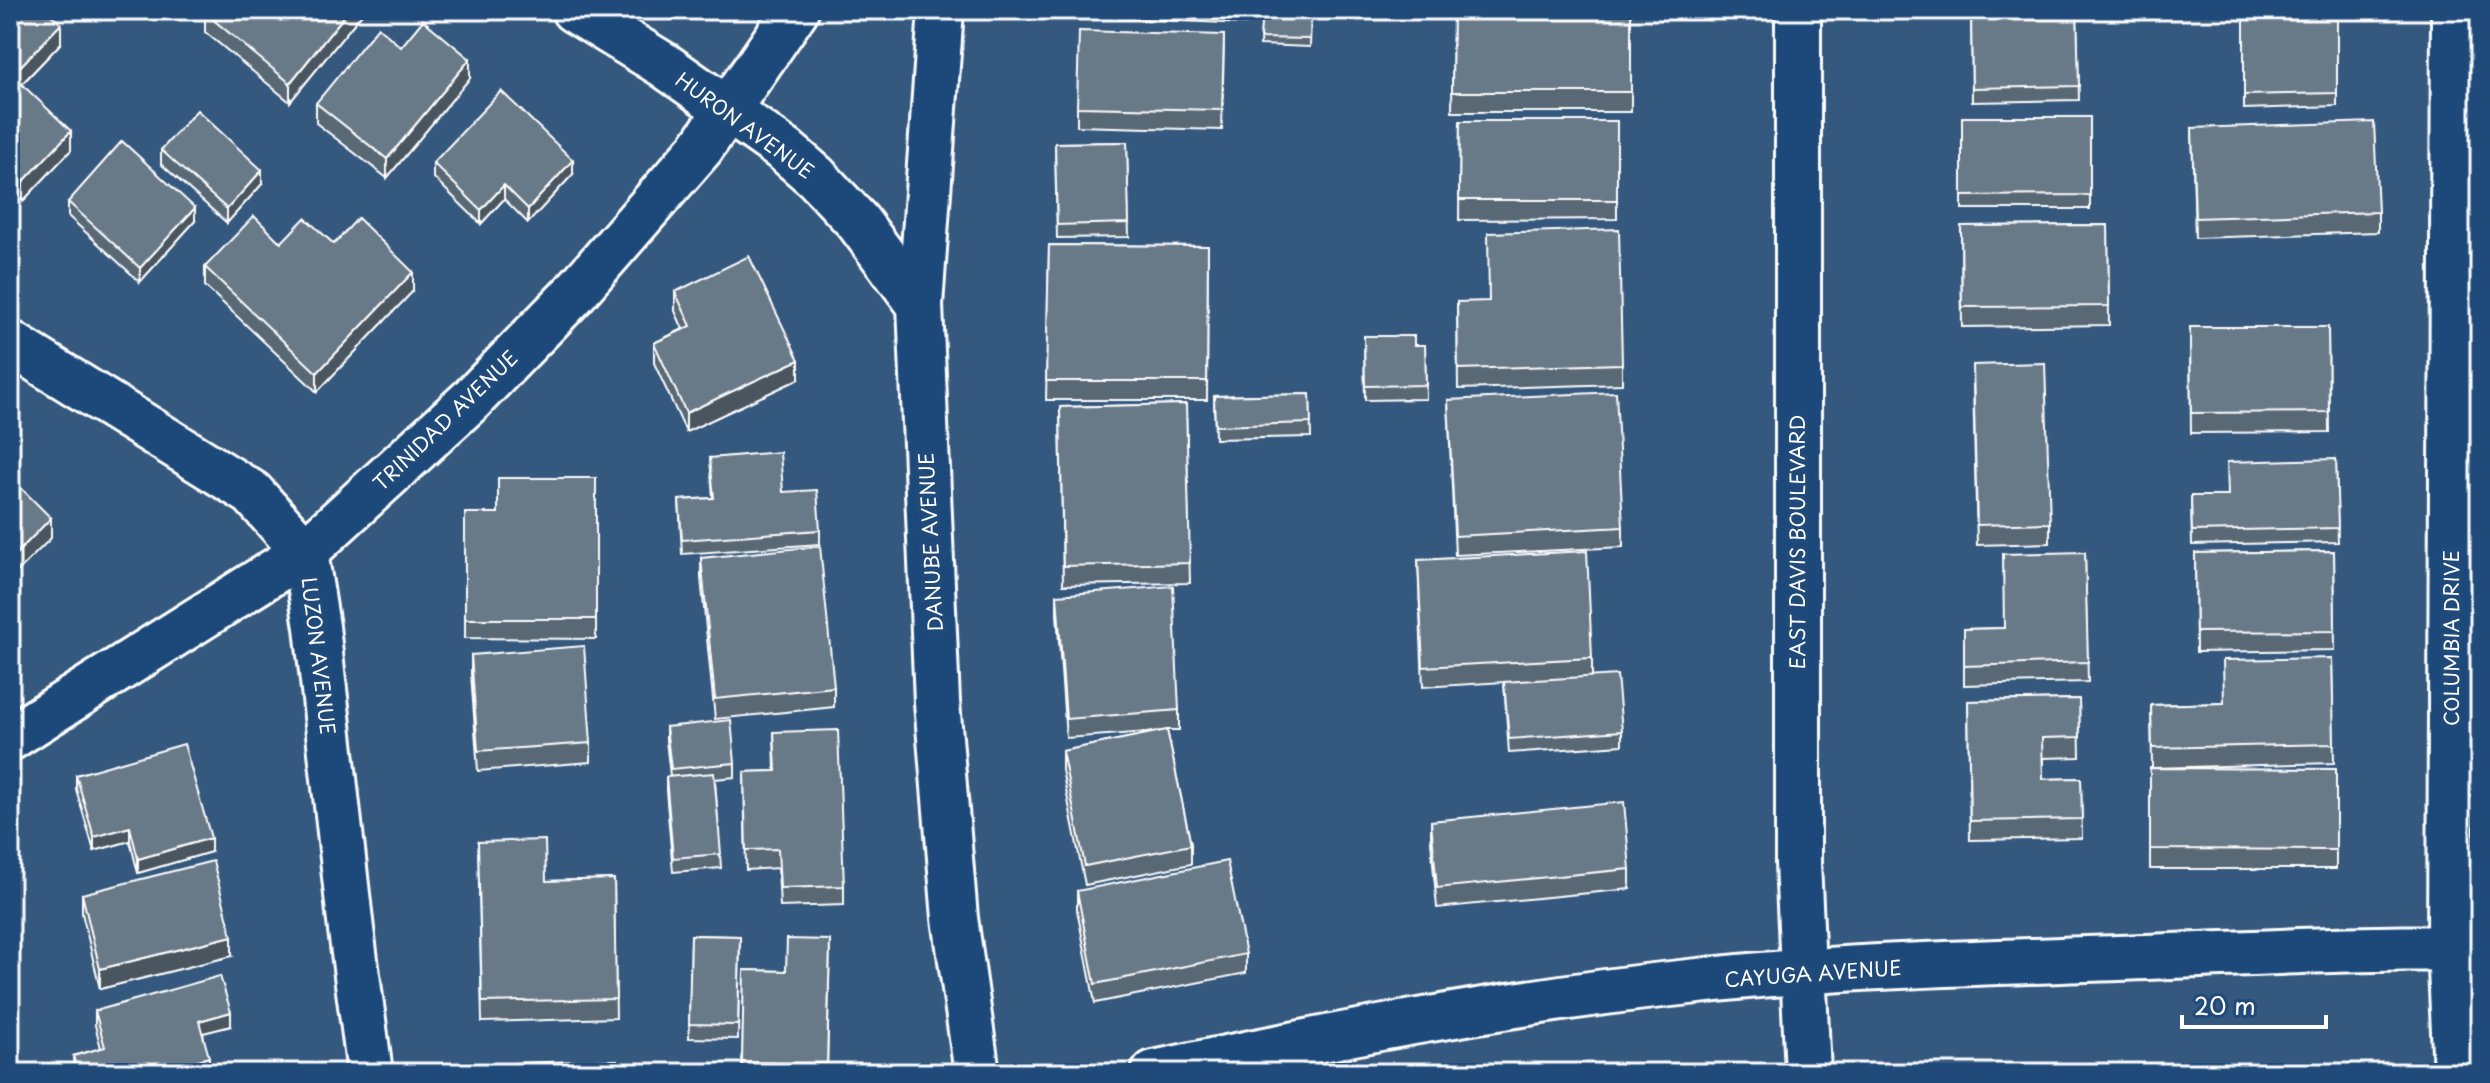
<svg xmlns="http://www.w3.org/2000/svg" width="2490" height="1083" font-family="'Playpen Sans',sans-serif">
	<style>
		.lines { fill: none; stroke-linecap: round; stroke-linejoin: round }
		.minor-casing { stroke: #fff; stroke-width: 50 }
		.tertiary-casing { stroke: #fff; stroke-width: 50 }
		.minor { stroke: #1f4a7a; stroke-width: 44 }
		.tertiary { stroke: #1f4a7a; stroke-width: 44 }
		.wall { fill: #596875; stroke: #fff; stroke-width: 2 }
		.shaded-wall { fill: #49555f; stroke: #fff; stroke-width: 2 }
		.building { fill: #687988; stroke: #fff; stroke-width: 2 }
		.labels { text-anchor: middle; dominant-baseline: central; stroke-width: 8; stroke-linejoin: round; paint-order: stroke }
		.street-label { font-size: 20px; fill: #fff; stroke: #1f4a7a }
	</style>
	<rect width="100%" height="100%" fill="#35587e"/>
	<filter id="ink" filterUnits="userSpaceOnUse"><feTurbulence type="fractalNoise" baseFrequency=".0125" numOctaves="2"/><feDisplacementMap in="SourceGraphic" scale="16" xChannelSelector="R" yChannelSelector="G"/><feConvolveMatrix kernelMatrix="1 2 1 2 8 2 1 2 1" color-interpolation-filters="sRGB"/></filter>
	<g filter="url(#ink)">
		<g class="lines">
			<defs>
				<path id="minor" d="M574 10 664 65 786 151 816 177 858 222 920 305
					M941 10 920 305 937 702 955 918 977 1073
					M2454 10 2450 948 2456 1073
					M10 343 252 493 305 552 317 627 351 930 370 1073
					M10 738 305 552 472 399 572 296 701 148 796 10
					M1154 1073C1330 1036 1509 1001 1689 982 1832 966 1975 963 2118 958 2238 954 2359 947 2480 948"/>
				<path id="tertiary" d="M1798 10V863L1808 1073"/>
			</defs>
			<!-- minor casing -->
			<use href="#minor" class="minor-casing"/>
			<!-- tertiary casing -->
			<use href="#tertiary" class="tertiary-casing"/>
			<!-- minor -->
			<use href="#minor" class="minor"/>
			<!-- tertiary -->
			<use href="#tertiary" class="tertiary"/>
		</g>
		<!-- wall -->
		<path class="wall" d="M207 10H365L290 102 205 32V13Z
			M1071 10H1247L1246 24 1071 16Z
			M1262 10H1311L1310 47 1260 45Z
			M1453 10H1631V112H1452Z
			M1971 10H2077L2079 100 1972 102Z
			M2244 10H2337V106L2244 109Z
			M10 18 61 43 22 84 71 150 23 201 10 189Z
			M1224 35 1222 130 1077 126V107Z
			M401 47 470 78 387 178 316 123V103Z
			M1962 117H2090V209H1962Z
			M1460 121H1617V219L1459 220Z
			M2192 128 2378 212V232L2195 238Z
			M1127 142 1129 237 1057 238 1055 143Z
			M161 150 262 184 227 223 161 164Z
			M433 163 573 174 528 223 504 199 481 224 433 177Z
			M68 202 195 221 140 282 68 216Z
			M2108 225 2109 325 1962 327 1961 226Z
			M334 244 413 291 317 392 205 286V267Z
			M1049 245 1208 246 1207 400H1046Z
			M675 292 799 379 686 432 654 363V343L683 329 675 311Z
			M1457 302 1622 364V384L1458 389Z
			M2190 327H2328L2329 432 2191 433Z
			M1364 336 1414 345H1425L1426 399 1365 400Z
			M1973 384 2050 523V543L1977 545Z
			M1310 394 1311 437 1215 439 1214 396Z
			M1448 400 1623 527V547L1455 555Z
			M1186 404 1190 583 1063 585 1060 407Z
			M710 458 783 492 820 530V544L682 554 679 500 713 498Z
			M2336 459 2338 542 2192 545 2191 496H2227Z
			M596 478V639L465 638V513H498Z
			M2334 551 2335 650 2196 652 2195 553Z
			M2085 552 2088 682 1964 685V629L2004 628Z
			M701 558 834 687V707L715 719 701 578Z
			M1418 560 1592 658V676L1622 731V745L1509 753 1504 682 1423 687Z
			M1057 595 1179 710V730H1167L1191 845V864L1085 885 1062 770V751L1163 731 1066 738 1057 614Z
			M471 655 591 743V762L478 771 471 674Z
			M2332 658 2334 763 2152 768 2151 705 2223 703Z
			M2079 699 2080 757 2043 758V779L2081 778 2082 838 1970 840 1968 701Z
			M666 727 735 763V777L715 779 721 868 673 872 666 790V777L670 776 666 740Z
			M774 732 844 886V905L780 907 778 868 746 870 744 772 775 771Z
			M2150 768 2336 769V869H2150Z
			M76 775 211 852 138 873 130 841 94 851 76 789Z
			M1431 821 1630 869V889L1437 908 1431 841Z
			M478 842 546 881 614 879 616 1018 482 1022Z
			M1077 891 1246 954V973L1095 1003 1077 910Z
			M82 894 232 956 100 989 82 913Z
			M691 935 740 936 738 1039 689 1038Z
			M830 940 827 1073H742L744 970 786 971Z
			M95 1011 231 1026 203 1033 209 1071 202 1073H74L73 1056 101 1048 95 1025Z"/>
		<!-- shaded-wall -->
		<path class="shaded-wall" d="M349 10H365L290 102V83Z
			M61 24V43L12 94V75Z
			M470 59V78L387 178V159Z
			M71 131V150L23 201V182Z
			M573 160V174L528 223V209Z
			M262 170V184L227 223V209Z
			M504 185V199L481 224V210Z
			M195 208V221L140 282V268Z
			M413 272V291L317 392V373Z
			M799 360V379L686 432V413Z
			M51 518V538L10 579V560Z
			M130 827V841L94 851V837Z
			M211 838V852L138 873V859Z
			M232 936V956L100 989V969Z
			M231 1012V1026L199 1034V1021Z
			M209 1057V1071L202 1073H152Z"/>
		<!-- building -->
		<path class="building" d="M18 10H46L61 24 12 75 71 131 23 182 10 169V18Z
			M207 10H349L290 83 205 13Z
			M1262 10H1311L1310 39 1260 38Z
			M1453 10H1631V92H1452Z
			M1971 10H2077L2079 86 1972 88Z
			M2244 10H2337V93L2244 95Z
			M423 20 470 59 387 159 316 103 378 27 401 47Z
			M1079 31 1224 35 1222 110 1077 107Z
			M501 91 573 160 528 209 504 185 481 210 433 163Z
			M197 110 262 170 227 209 161 150Z
			M1962 117H2090V195L1962 196Z
			M1460 121H1617V200H1459Z
			M2374 122 2378 212 2195 218 2192 128Z
			M122 141 195 208 140 268 68 202Z
			M1127 142 1129 223 1057 225 1055 143Z
			M254 216 281 243 305 218 334 244 358 218 413 272 317 373 205 267Z
			M2108 225 2109 306 1962 307 1961 226Z
			M1619 229 1622 364 1458 369 1457 302 1489 301 1488 233Z
			M1049 245 1208 246 1207 381H1046Z
			M749 256 799 360 686 413 654 343 691 326 675 292Z
			M2190 327H2328L2329 412 2191 413Z
			M1364 336H1414V345H1425L1426 385 1365 386Z
			M2045 363 2050 523 1977 525 1973 365Z
			M1616 392 1623 527 1455 536 1448 400Z
			M1310 394 1311 423 1215 426 1214 396Z
			M1186 404 1190 563 1063 566 1060 407Z
			M780 452 783 492 817 490 820 530 682 540 679 500 714 498 710 458Z
			M2336 459 2338 528 2192 531 2191 496H2228L2227 462Z
			M10 477 51 518 10 560Z
			M498 478H596V619H465V513H498Z
			M820 546 834 687 715 699 701 558Z
			M1587 551 1592 658 1423 667 1418 560Z
			M2334 551 2335 631 2196 632 2195 553Z
			M2085 552 2088 662 1964 666V629L2004 628 2003 554Z
			M1173 586 1179 710 1066 719 1057 595Z
			M584 646 591 743 478 751 471 655Z
			M2332 658 2334 744 2152 748 2151 705 2224 703 2223 660Z
			M1617 675 1622 731 1509 739 1504 682Z
			M2079 699 2080 737 2042 738 2043 779 2081 778 2082 819 1970 821 1968 701Z
			M731 720 735 763 671 769 666 727Z
			M838 730 844 886 780 888 778 849 746 850 744 772 776 771 774 732Z
			M1167 730 1191 845 1085 866 1062 751Z
			M184 744 211 838 138 859 130 827 94 837 76 775Z
			M2150 768 2336 769V850L2150 849Z
			M714 773 721 854 673 858 666 777Z
			M1624 802 1630 869 1437 888 1431 821Z
			M545 840 546 881 614 879 616 999 482 1002 478 842Z
			M213 861 232 936 100 969 82 894Z
			M1227 861 1246 954 1095 984 1077 891Z
			M691 935 740 936 738 1025 689 1024Z
			M787 939 830 940 827 1064 742 1062 744 970 786 971Z
			M220 976 231 1012 199 1021 209 1057 152 1073H78L73 1056 105 1047 95 1011Z
			M617 1060V1073H517L516 1063Z"/>
	</g>
	<g class="labels">
		<!-- street labels -->
		<g class="street-label">
			<text transform="translate(745 125) rotate(36)">HURON AVENUE</text>
			<text transform="translate(445 420) rotate(-44)">TRINIDAD AVENUE</text>
			<text transform="translate(930 542) rotate(-93)">DANUBE AVENUE</text>
			<text transform="translate(1797 542) rotate(-90)">EAST DAVIS BOULEVARD</text>
			<text transform="translate(2451 638) rotate(-90)">COLUMBIA DRIVE</text>
			<text transform="translate(319 656) rotate(83)">LUZON AVENUE</text>
			<text transform="translate(1813 973) rotate(-4)">CAYUGA AVENUE</text>
		</g>
	</g>
	<!-- margin -->
	<rect width="2490" height="1083" fill="none" stroke="#1f4a7a" stroke-width="40"/>
	<rect x="20" y="20" width="2450" height="1043" fill="none" stroke="#fff" stroke-width="3" filter="url(#ink)"/>
	<!-- scale -->
	<path d="M2182 1015v12h144v-12" fill="none" stroke="#ffffff" stroke-width="4"/>
	<text x="2194" y="1015" font-size="24" fill="#ffffff" stroke="#1f4a7a" stroke-width="6" paint-order="stroke">20 m</text>
</svg>
